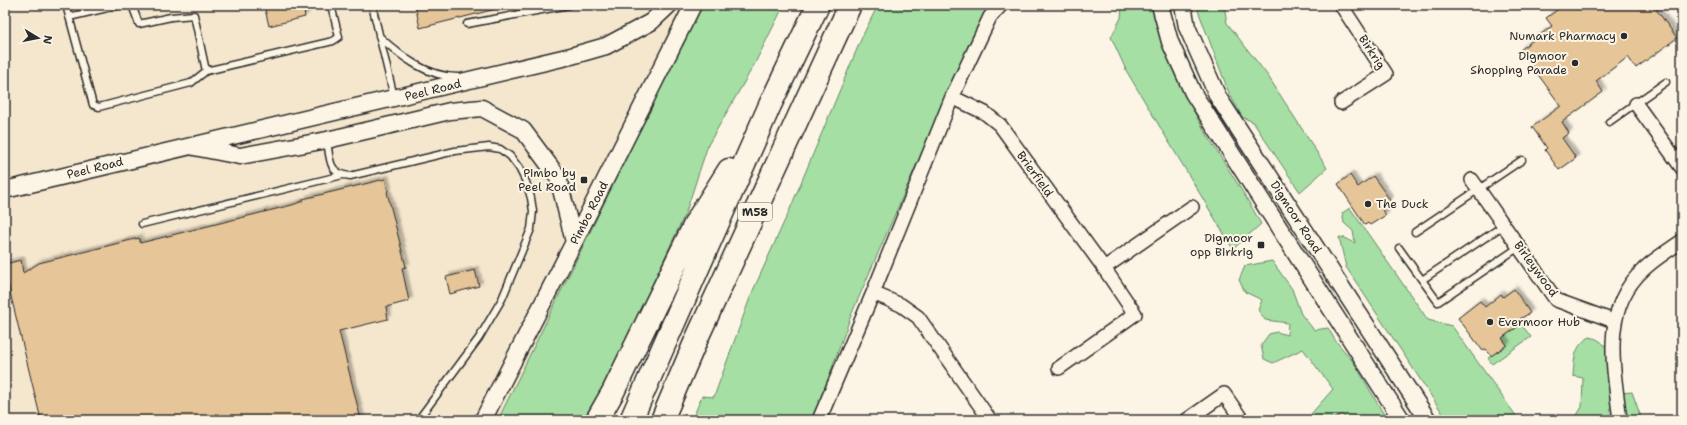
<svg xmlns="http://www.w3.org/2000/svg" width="1687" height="425" font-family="'Shantell Sans',sans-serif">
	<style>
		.built { fill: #f5e7ce }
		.green { fill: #a5dfa4; stroke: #688568 }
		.building { fill: #e6c598; stroke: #2b2b2b; filter: url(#shadow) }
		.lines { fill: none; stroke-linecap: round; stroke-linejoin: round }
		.service-casing { stroke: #2b2b2b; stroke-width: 9 }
		.minor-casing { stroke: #2b2b2b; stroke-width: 16 }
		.tertiary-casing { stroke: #2b2b2b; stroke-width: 19 }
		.motorway-casing { stroke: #2b2b2b; stroke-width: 25 }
		.service { stroke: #fcf5e5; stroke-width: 6 }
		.minor { stroke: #fcf5e5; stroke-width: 13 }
		.tertiary { stroke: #fcf5e5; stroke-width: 16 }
		.motorway { stroke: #fcf5e5; stroke-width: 22 }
		.poi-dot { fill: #2b2b2b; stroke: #fcf5e5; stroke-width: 1.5 }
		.labels { text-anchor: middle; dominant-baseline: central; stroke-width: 4; stroke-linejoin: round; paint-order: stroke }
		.shield { fill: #fcf5e5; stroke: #6a6863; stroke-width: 1 }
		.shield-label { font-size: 11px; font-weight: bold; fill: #2b2b2b }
		.poi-label { font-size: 12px; fill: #2b2b2b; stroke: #fcf5e5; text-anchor: end }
		.street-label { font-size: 12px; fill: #2b2b2b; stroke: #fcf5e5 }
	</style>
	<defs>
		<filter id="shadow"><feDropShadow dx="3.5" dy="-3.5" stdDeviation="1" flood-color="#0004"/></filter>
	</defs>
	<rect width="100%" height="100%" fill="#fcf5e5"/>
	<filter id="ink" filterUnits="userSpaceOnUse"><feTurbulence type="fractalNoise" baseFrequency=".025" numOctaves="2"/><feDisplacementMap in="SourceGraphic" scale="8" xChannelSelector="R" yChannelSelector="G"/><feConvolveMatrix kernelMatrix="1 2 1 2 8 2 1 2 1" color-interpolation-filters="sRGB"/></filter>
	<g filter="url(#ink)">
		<!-- built -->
		<path class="built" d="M5 5H717L512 420H5Z"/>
		<!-- green -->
		<path class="green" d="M701 5H784L754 65 708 145 686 212 613 369 583 420H498Z
			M878 5H989L969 44 852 313 813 420H692L702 396 714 397 751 295 790 209 862 37Z
			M1117 5H1152C1164 36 1174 69 1188 100 1209 143 1239 182 1261 224L1233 249 1127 72 1111 37 1121 18 1122 6Z
			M1196 5H1224L1227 23 1268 76 1327 168 1300 192 1253 122 1242 117 1229 93Z
			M1350 208 1428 320 1452 326 1519 420H1447L1346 267 1339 237 1345 238 1355 243 1353 231 1344 223 1342 213Z
			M1272 261 1292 289 1301 314 1314 330 1328 328 1335 340 1355 364 1387 420H1346L1342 414 1332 420H1315L1311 414 1333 389 1303 349 1273 363 1264 359 1261 345 1269 334 1277 332 1287 335 1288 323 1265 320 1258 310 1262 300 1245 292 1239 280 1245 266Z
			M1521 324 1531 337 1492 364 1488 358 1507 345 1502 338Z
			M1590 337C1616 342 1611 373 1612 394L1632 392 1642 420H1577V415L1582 407 1583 378 1573 376C1574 360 1574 345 1590 337Z"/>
		<!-- building -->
		<path class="building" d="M264 5H303L305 17 269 26Z
			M415 5H496V9L420 28Z
			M1564 5H1653L1677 38 1636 68 1628 57 1596 81 1603 92 1562 122 1569 133 1562 138 1576 158 1559 170 1545 150 1547 148 1532 127 1561 106 1520 50 1552 26 1546 18Z
			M1350 175 1358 187 1373 176 1390 200 1380 207 1386 215 1370 225 1368 223 1365 225 1338 184Z
			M385 179 388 191 387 192 406 267 402 268 409 301 386 307 388 319 339 331 361 420H41L8 284 5 285V264L21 260 23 273 39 263 139 238 140 243 292 205 303 201V199Z
			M475 270 479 286 450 294 446 277Z
			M1514 289 1530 313 1518 320 1521 324 1502 338 1507 345 1491 356 1486 349 1483 351 1458 318 1480 301 1485 307 1501 294 1503 297Z"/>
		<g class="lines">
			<defs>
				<path id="service" d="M66 5 93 105 99 107 191 83 206 71 333 41 339 37 331 5
					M132 5 139 24 171 17 194 15 206 71
					M372 5 394 97
					M69 17 120 5
					M467 24 569 5
					M379 36C400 56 427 77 458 77
					M1609 122 1666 82
					M327 140C330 159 328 174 350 176L455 151 489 147 500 149 510 156 519 168 526 182 531 198 533 211 531 229 502 299 479 338 418 420
					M142 224 343 175
					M1504 225 1422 280 1438 302 1519 247
					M1415 232 1522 160
					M1399 248 1422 280"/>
				<path id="minor" d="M952 97 985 113 1000 125 1104 268 1135 314 1059 368
					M1341 103 1386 74 1341 5
					M1636 104 1682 168
					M1472 180 1556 300 1614 321
					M1104 268 1192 207
					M873 293 901 305 918 317 990 420
					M819 420 873 293 952 97 990 17 1001 5
					M1187 420 1224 394 1242 420
					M1620 420C1614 369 1600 310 1643 270 1654 259 1669 250 1682 241"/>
				<path id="tertiary" d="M1160 5 1170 42 1193 93 1402 420
					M1183 5 1187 27 1218 97 1428 420
					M194 147 240 156 327 140 450 111 482 108 523 130 558 177 574 242
					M5 190 571 56 606 46 651 22 669 5
					M483 420 574 242 693 5"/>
				<path id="motorway" d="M597 420 613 392 696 222 729 170
					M631 420 770 105 818 5
					M662 420 697 338 850 5"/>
			</defs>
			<!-- service casing -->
			<use href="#service" class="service-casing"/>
			<!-- minor casing -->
			<use href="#minor" class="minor-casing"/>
			<!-- tertiary casing -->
			<use href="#tertiary" class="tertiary-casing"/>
			<!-- motorway casing -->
			<use href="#motorway" class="motorway-casing"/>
			<!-- service -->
			<use href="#service" class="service"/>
			<!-- minor -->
			<use href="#minor" class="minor"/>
			<!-- tertiary -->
			<use href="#tertiary" class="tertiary"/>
			<!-- motorway -->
			<use href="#motorway" class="motorway"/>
		</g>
	</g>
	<!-- markers -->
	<g class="poi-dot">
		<circle cx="1624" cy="36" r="4"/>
		<circle cx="1575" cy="63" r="4"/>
		<rect x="580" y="176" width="8" height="8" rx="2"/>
		<circle cx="1368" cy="204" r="4"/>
		<rect x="1257" y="241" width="8" height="8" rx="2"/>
		<circle cx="1490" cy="322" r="4"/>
	</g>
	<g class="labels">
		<!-- shield labels -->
		<rect class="shield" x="738" y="203" width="34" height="18" rx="3"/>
		<g class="shield-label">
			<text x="755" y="212">M58</text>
		</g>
		<!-- poi labels -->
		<g class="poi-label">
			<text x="1616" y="36">Numark Pharmacy</text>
			<text x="1567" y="56">Digmoor<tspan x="1567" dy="14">Shopping Parade</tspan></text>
			<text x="576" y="173">Pimbo by<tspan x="576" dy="14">Peel Road</tspan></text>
			<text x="1376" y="204" text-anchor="start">The Duck</text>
			<text x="1253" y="238">Digmoor<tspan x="1253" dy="14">opp Birkrig</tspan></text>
			<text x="1498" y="322" text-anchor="start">Evermoor Hub</text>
		</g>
		<!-- street labels -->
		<g class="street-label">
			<text transform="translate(1372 52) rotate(57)">Birkrig</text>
			<text transform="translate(433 90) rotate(-14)">Peel Road</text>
			<text transform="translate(95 168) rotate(-14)">Peel Road</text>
			<text transform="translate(1035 174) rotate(54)">Brierfield</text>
			<text transform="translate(589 213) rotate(-63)">Pimbo Road</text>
			<text transform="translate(1296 217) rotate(57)">Digmoor Road</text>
			<text transform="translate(1536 269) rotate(54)">Birleywood</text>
		</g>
	</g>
	<!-- margin -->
	<rect width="1687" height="425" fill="none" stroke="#fcf5e5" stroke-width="20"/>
	<rect x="10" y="10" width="1667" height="405" fill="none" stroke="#2b2b2b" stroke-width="1.5" filter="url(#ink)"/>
	<!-- north arrow -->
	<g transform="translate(38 38) rotate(100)" stroke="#fcf5e5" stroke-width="3" paint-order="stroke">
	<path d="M0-3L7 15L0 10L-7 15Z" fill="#2b2b2b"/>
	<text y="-6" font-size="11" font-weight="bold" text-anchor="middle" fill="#2b2b2b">N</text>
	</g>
</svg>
